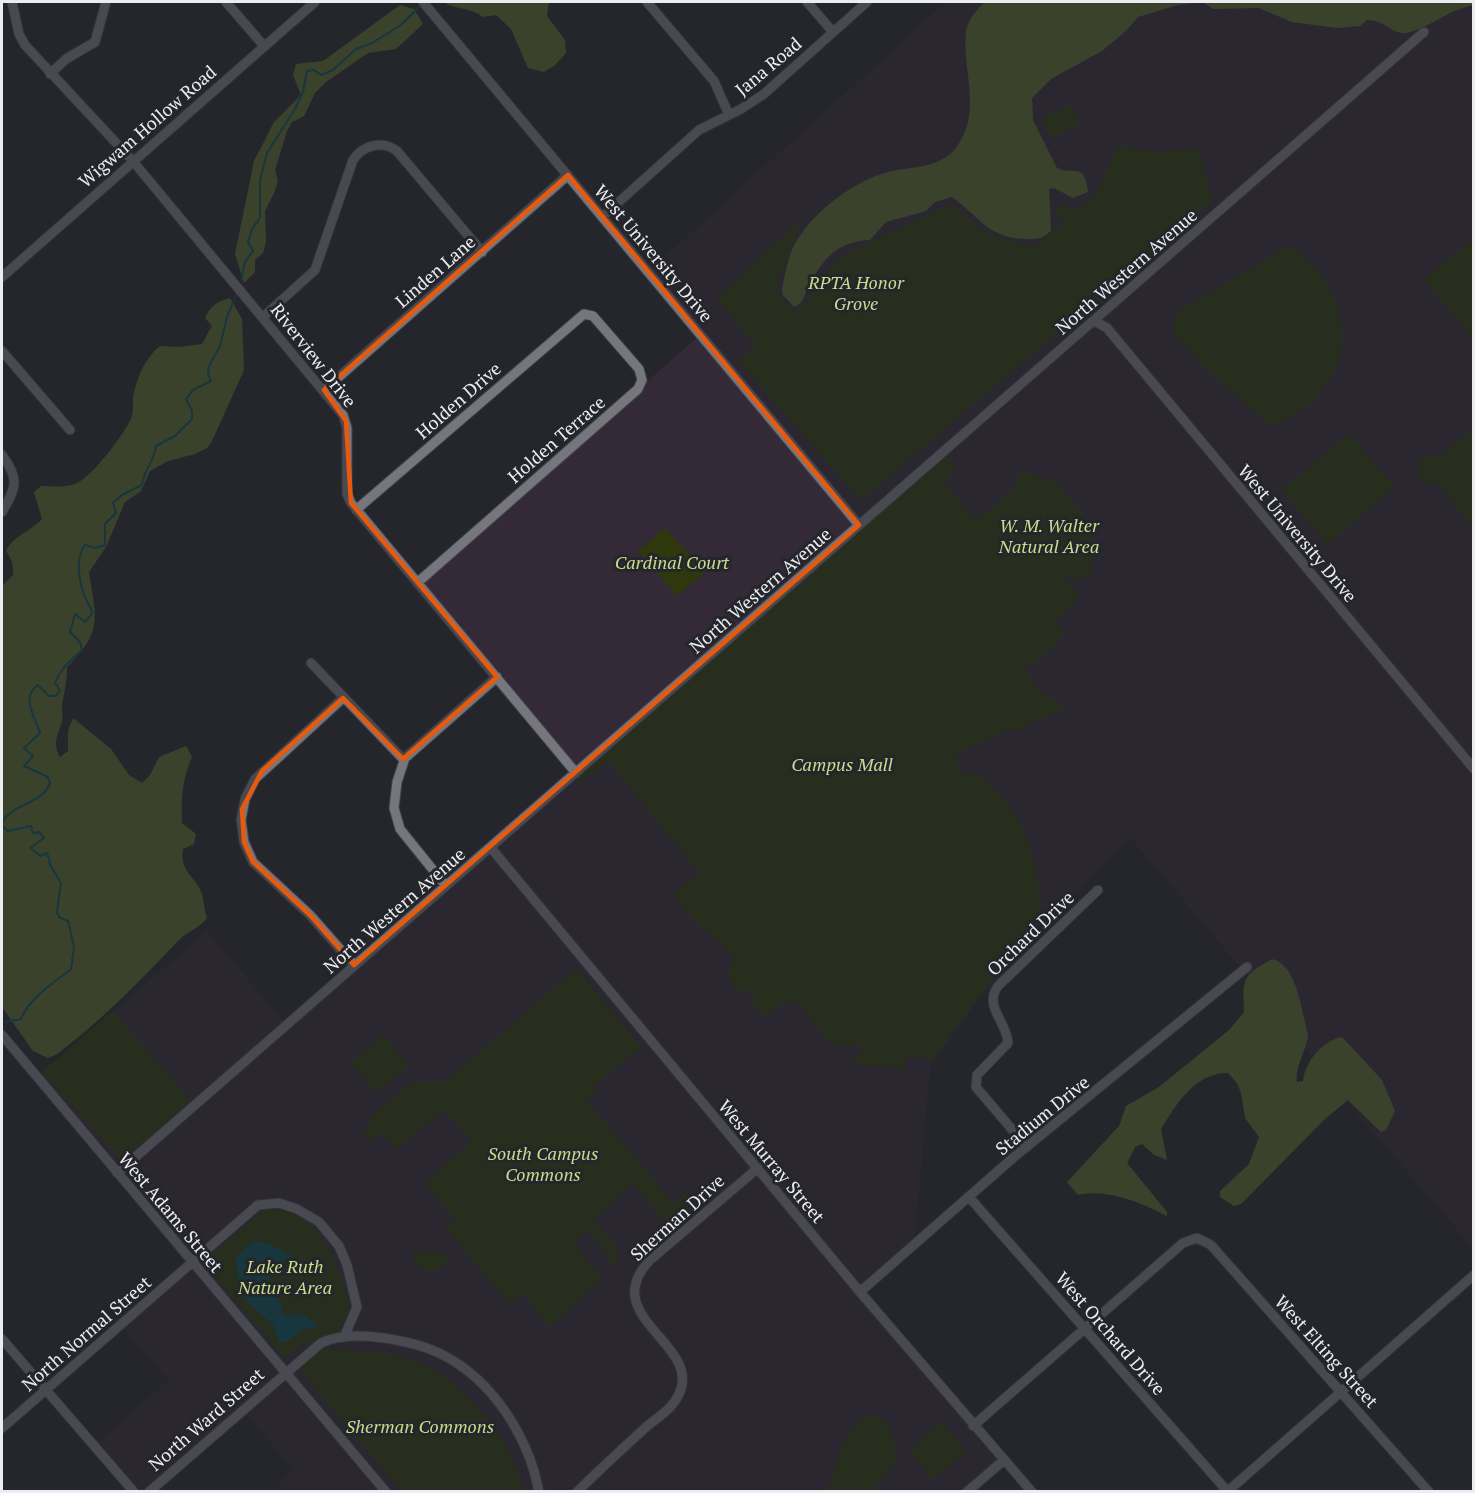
<svg xmlns="http://www.w3.org/2000/svg" width="1475" height="1493" font-family="'PT Serif',serif">
	<style>
		.education { fill: #342937 }
		.green { fill: #2e380c }
		.forest { fill: #56642e }
		.water { fill: #074956 }
		.lines { fill: none; stroke-linecap: round; stroke-linejoin: round }
		.stream { stroke: #074956; stroke-width: 2 }
		.minor-casing { stroke: #434449; stroke-width: 11 }
		.minor { stroke: #75767e; stroke-width: 9 }
		.marked { fill: none; stroke: #e8590c; stroke-width: 4.5; stroke-linejoin: round }
		.labels { text-anchor: middle; dominant-baseline: central; stroke-width: 6; stroke-linejoin: round; paint-order: stroke }
		.street-label { font-size: 18px; fill: #ecedf2; stroke: #25262c }
		.park-label { font-size: 18px; font-style: italic; fill: #c7de8b; stroke: #25262c }
	</style>
	<rect width="100%" height="100%" fill="#25262c"/>
	<!-- education -->
	<path class="education" d="M946 2H1473V1248L1349 1104 1257 987 1130 837 984 991 930 1067 914 1246 860 1292 1004 1460 967 1491H283L277 1485 294 1470 242 1410 149 1491H134L94 1446 169 1380 120 1325 191 1262 37 1078 207 931 286 1024 576 773 417 583 700 335 648 272Z"/>
	<!-- green -->
	<path class="green" d="M1071 104 1081 124 1051 138 1042 118Z
		M1118 145 1155 153 1199 148 1213 201 861 500 738 361 756 346 716 299 803 217 775 291 794 313 809 301 838 257 951 204 989 235 1032 247 1067 221 1055 214 1061 203 1077 211 1097 193Z
		M1473 239V339L1424 280Z
		M1290 245C1347 286 1365 361 1304 409 1295 416 1283 421 1272 426L1211 374 1173 333 1176 313Z
		M1473 429V527L1435 481 1425 487 1418 477 1420 460 1426 454 1435 460Z
		M1349 433 1395 487 1327 545 1281 490Z
		M943 451 954 464 956 472 944 483 975 519 985 511 988 512 1013 489 1021 470 1061 484C1068 501 1087 513 1091 531 1095 543 1091 560 1091 573L1085 578H1064L1079 594 1076 597 1079 601 1055 621 1065 633 1059 638 1060 641 1031 666 1029 664 1025 666 1035 684 1053 700 1056 699 1064 710 1029 723 1022 729 1010 730 956 753 960 774 975 772C1025 809 1040 860 1041 919L987 985 932 1060 910 1056 904 1066 906 1070 853 1063V1059L863 1051 860 1045H832L796 1001 782 1004 763 1017 753 1004 752 988 742 993 735 990 728 972 734 957 693 919 673 894 699 872 608 761 579 784 572 776Z
		M665 528 705 572 677 596 638 551Z
		M576 969 641 1047 594 1086 598 1091 587 1101 673 1202 686 1192 693 1200 696 1197 706 1212 678 1236 633 1184 594 1219 618 1248 615 1266 609 1264 607 1262 611 1258 587 1230 573 1242 603 1278 549 1328 524 1293 510 1304 444 1227 455 1218 424 1183 472 1142 444 1110 396 1150 381 1132 369 1141 363 1134 369 1127 371 1116 412 1082 446 1081Z
		M113 1011 191 1101 125 1158H119L42 1072Z
		M383 1035 409 1066 377 1093 351 1062Z
		M271 1207C326 1218 337 1262 350 1310L338 1333 311 1344 306 1342 285 1358 203 1263 259 1213Z
		M414 1251 446 1253 447 1262 436 1271 422 1270 413 1259Z
		M325 1349C337 1348 349 1350 361 1351 417 1355 444 1369 481 1411 502 1436 516 1459 523 1491H402L298 1368 315 1354Z
		M872 1415 888 1422C891 1436 896 1446 898 1461L872 1491H827C840 1466 838 1424 872 1415Z
		M942 1422 967 1451 933 1480 908 1451Z"/>
	<!-- forest -->
	<path class="forest" d="M443 2H549L547 16 565 40 566 53 555 65 544 72 528 68 511 29 496 15 483 17C470 7 456 10 443 2Z
		M985 2H1473L1474 5C1449 9 1430 28 1406 33 1393 35 1385 20 1367 20L1360 26 1337 28 1292 22 1259 8 1213 9 1203 2 1178 5 1138 17 1127 30 1102 51 1051 79 1032 98 1033 120 1057 168C1073 176 1085 161 1088 192L1073 198 1054 188 1049 189 1051 230C1046 237 1039 239 1030 239 989 240 981 218 952 197L935 202 926 211 886 222 870 240C836 242 822 259 807 290 803 298 803 304 794 307L783 295 782 290C785 275 788 255 796 242 814 211 855 180 889 172 912 166 939 169 956 148 983 111 962 72 966 32 967 21 977 9 985 2Z
		M400 5 414 9 423 24 396 49 368 53 326 82 315 93 304 116 292 122 287 131 275 170 278 181 274 193 265 211 266 242 263 253 255 260V272L244 283 235 254 254 161 274 122 301 95 293 75 296 64 323 61Z
		M230 298 242 319 244 370 212 441 207 448 195 454 168 461 150 471 141 491 125 502 106 547 89 572C96 618 103 632 67 667 67 681 64 693 62 706 61 711 64 716 62 721 58 735 52 743 60 757L68 751V731L73 718 111 749 129 775 142 783 150 775 159 757 186 746 192 757C182 780 181 798 182 823L196 834 194 844 183 849C179 873 197 877 202 894 204 902 204 910 207 918 199 929 187 931 178 941 140 981 102 1020 57 1054L48 1058 33 1051 2 1007V586L13 575C14 565 12 560 6 551 13 536 31 531 42 519L34 492 41 486C53 486 66 488 77 483 92 477 127 431 132 416 133 410 133 403 133 398 136 378 145 358 160 346L179 347 202 344 212 326 205 318C210 306 218 301 230 298Z
		M1272 959C1298 965 1301 1012 1308 1034 1307 1051 1295 1064 1297 1082L1303 1081C1305 1062 1322 1041 1342 1037L1382 1080 1395 1111 1386 1130 1381 1132 1348 1100 1325 1119 1241 1204 1234 1206 1220 1197V1191L1249 1164 1259 1137 1245 1118 1241 1093 1237 1083 1228 1073C1195 1073 1177 1103 1161 1129L1167 1160 1154 1155 1142 1144 1135 1147 1127 1163 1167 1212V1216C1142 1203 1106 1188 1078 1195L1067 1182 1119 1126 1126 1106 1159 1087 1229 1030 1244 1012C1243 978 1241 977 1272 959Z"/>
	<!-- water -->
	<path class="water" d="M253 1241 269 1244 293 1256 291 1261 286 1258 283 1260 284 1267 271 1275 265 1287 282 1304 281 1313 286 1316C297 1312 313 1316 317 1327L303 1329 286 1342H279L273 1324 254 1309 241 1292 235 1259Z"/>
	<g class="lines">
		<!-- stream -->
		<path class="stream" d="M241 280 245 262 253 251 248 242 252 229 260 218V180L267 153 295 109 303 92 307 71 314 70 321 75 333 70 356 49 372 43 401 25 421 5
			M2 824C10 803 40 806 50 784L48 777 24 766 33 756 24 748 40 733C36 719 20 697 38 685L49 696H56L60 690 55 683C60 668 71 661 82 650L80 642 70 632 75 614 85 622 92 614C92 607 87 603 85 597 79 582 75 558 85 545L95 548 105 545V524L116 513 113 503 122 495 142 485C144 469 154 462 156 446L175 436 192 419V411L186 399 193 390 211 381 208 374 209 366 220 346 227 317 236 295
			M2 826 8 831 31 826 33 833 39 832 44 838 30 848 41 856 47 853 50 862
			M5 1022 21 1019C29 998 54 983 71 969L74 947 68 921 59 917 57 912 61 883 49 863"/>
		<defs>
			<path id="minor" d="M12 2 19 34 25 45 132 160 343 415 347 428V494L351 503 576 773
				M226 2 264 46
				M423 2 859 525
				M647 2 714 81 729 115
				M807 2 833 32
				M50 74 66 59 95 42 106 2
				M602 217 699 130 741 109 764 94 867 2
				M2 277 315 2
				M263 317 315 270 353 160C363 145 382 140 397 151L482 252
				M1095 321 1107 328 1474 769
				M2 351 70 430
				M324 390 568 175
				M2 455C20 479 16 488 2 512
				M356 510 584 314 593 316 639 369 642 380 638 389 417 583
				M311 663 404 760
				M343 698 255 779 245 799 241 820 244 842 253 862 310 915 354 965
				M491 848 860 1292 1032 1492
				M446 886 400 829 394 808 397 782 405 758 497 677
				M2 1035 386 1492
				M1027 1147 976 1087 977 1075 1008 1043C1007 1021 983 1007 998 986L1098 890
				M117 1173 1424 32
				M969 1197 1228 1492
				M860 1292 1014 1157 1247 967
				M2 1339 134 1492
				M973 1426 1183 1243 1197 1238 1211 1245 1429 1492
				M2 1428 258 1205 279 1203 297 1209 319 1222 339 1246 347 1265 357 1307 344 1337
				M149 1492 321 1343C340 1334 363 1335 384 1338 404 1341 423 1345 441 1354 492 1379 529 1437 539 1492
				M577 1492C599 1470 621 1450 644 1429 656 1418 672 1410 679 1394 703 1344 596 1317 650 1260L758 1168
				M967 1492 1004 1460
				M1227 1492 1474 1275"/>
		</defs>
		<!-- minor casing -->
		<use href="#minor" class="minor-casing"/>
		<!-- minor -->
		<use href="#minor" class="minor"/>
	</g>
	<!-- marked area -->
	<path d="M0 0H1475V1493H0ZM568 175 859 525 354 965 310 915 253 862 244 842 242 809 262 771 343 698 403 759 497 677 351 503 346 421 324 390Z" fill="#25262c" fill-opacity=".55" fill-rule="evenodd"/>
	<path class="marked" d="M568 175 859 525 354 965 310 915 253 862 244 842 242 809 262 771 343 698 403 759 497 677 351 503 346 421 324 390Z"/>
	<g class="labels">
		<!-- street labels -->
		<g class="street-label">
			<text transform="translate(768 66) rotate(-40)">Jana Road</text>
			<text transform="translate(147 126) rotate(-41)">Wigwam Hollow Road</text>
			<text transform="translate(654 253) rotate(50)">West University Drive</text>
			<text transform="translate(435 271) rotate(-41)">Linden Lane</text>
			<text transform="translate(1126 271) rotate(-41)">North Western Avenue</text>
			<text transform="translate(314 355) rotate(52)">Riverview Drive</text>
			<text transform="translate(458 400) rotate(-41)">Holden Drive</text>
			<text transform="translate(556 439) rotate(-41)">Holden Terrace</text>
			<text transform="translate(1298 533) rotate(50)">West University Drive</text>
			<text transform="translate(760 590) rotate(-41)">North Western Avenue</text>
			<text transform="translate(394 910) rotate(-41)">North Western Avenue</text>
			<text transform="translate(1030 933) rotate(-44)">Orchard Drive</text>
			<text transform="translate(1042 1115) rotate(-39)">Stadium Drive</text>
			<text transform="translate(772 1161) rotate(50)">West Murray Street</text>
			<text transform="translate(171 1212) rotate(50)">West Adams Street</text>
			<text transform="translate(677 1217) rotate(-42)">Sherman Drive</text>
			<text transform="translate(86 1333) rotate(-41)">North Normal Street</text>
			<text transform="translate(1111 1333) rotate(49)">West Orchard Drive</text>
			<text transform="translate(1327 1351) rotate(48)">West Elting Street</text>
			<text transform="translate(206 1419) rotate(-41)">North Ward Street</text>
		</g>
		<!-- park labels -->
		<g class="park-label">
			<text x="856" y="282">RPTA Honor<tspan x="856" dy="21">Grove</tspan></text>
			<text x="1049" y="525">W. M. Walter<tspan x="1049" dy="21">Natural Area</tspan></text>
			<text x="672" y="562">Cardinal Court</text>
			<text x="842" y="764">Campus Mall</text>
			<text x="543" y="1153">South Campus<tspan x="543" dy="21">Commons</tspan></text>
			<text x="285" y="1266">Lake Ruth<tspan x="285" dy="21">Nature Area</tspan></text>
			<text x="420" y="1426">Sherman Commons</text>
		</g>
	</g>
	<!-- border -->
	<rect width="1475" height="1493" fill="none" stroke="#ecedf2" stroke-width="6"/>
</svg>
